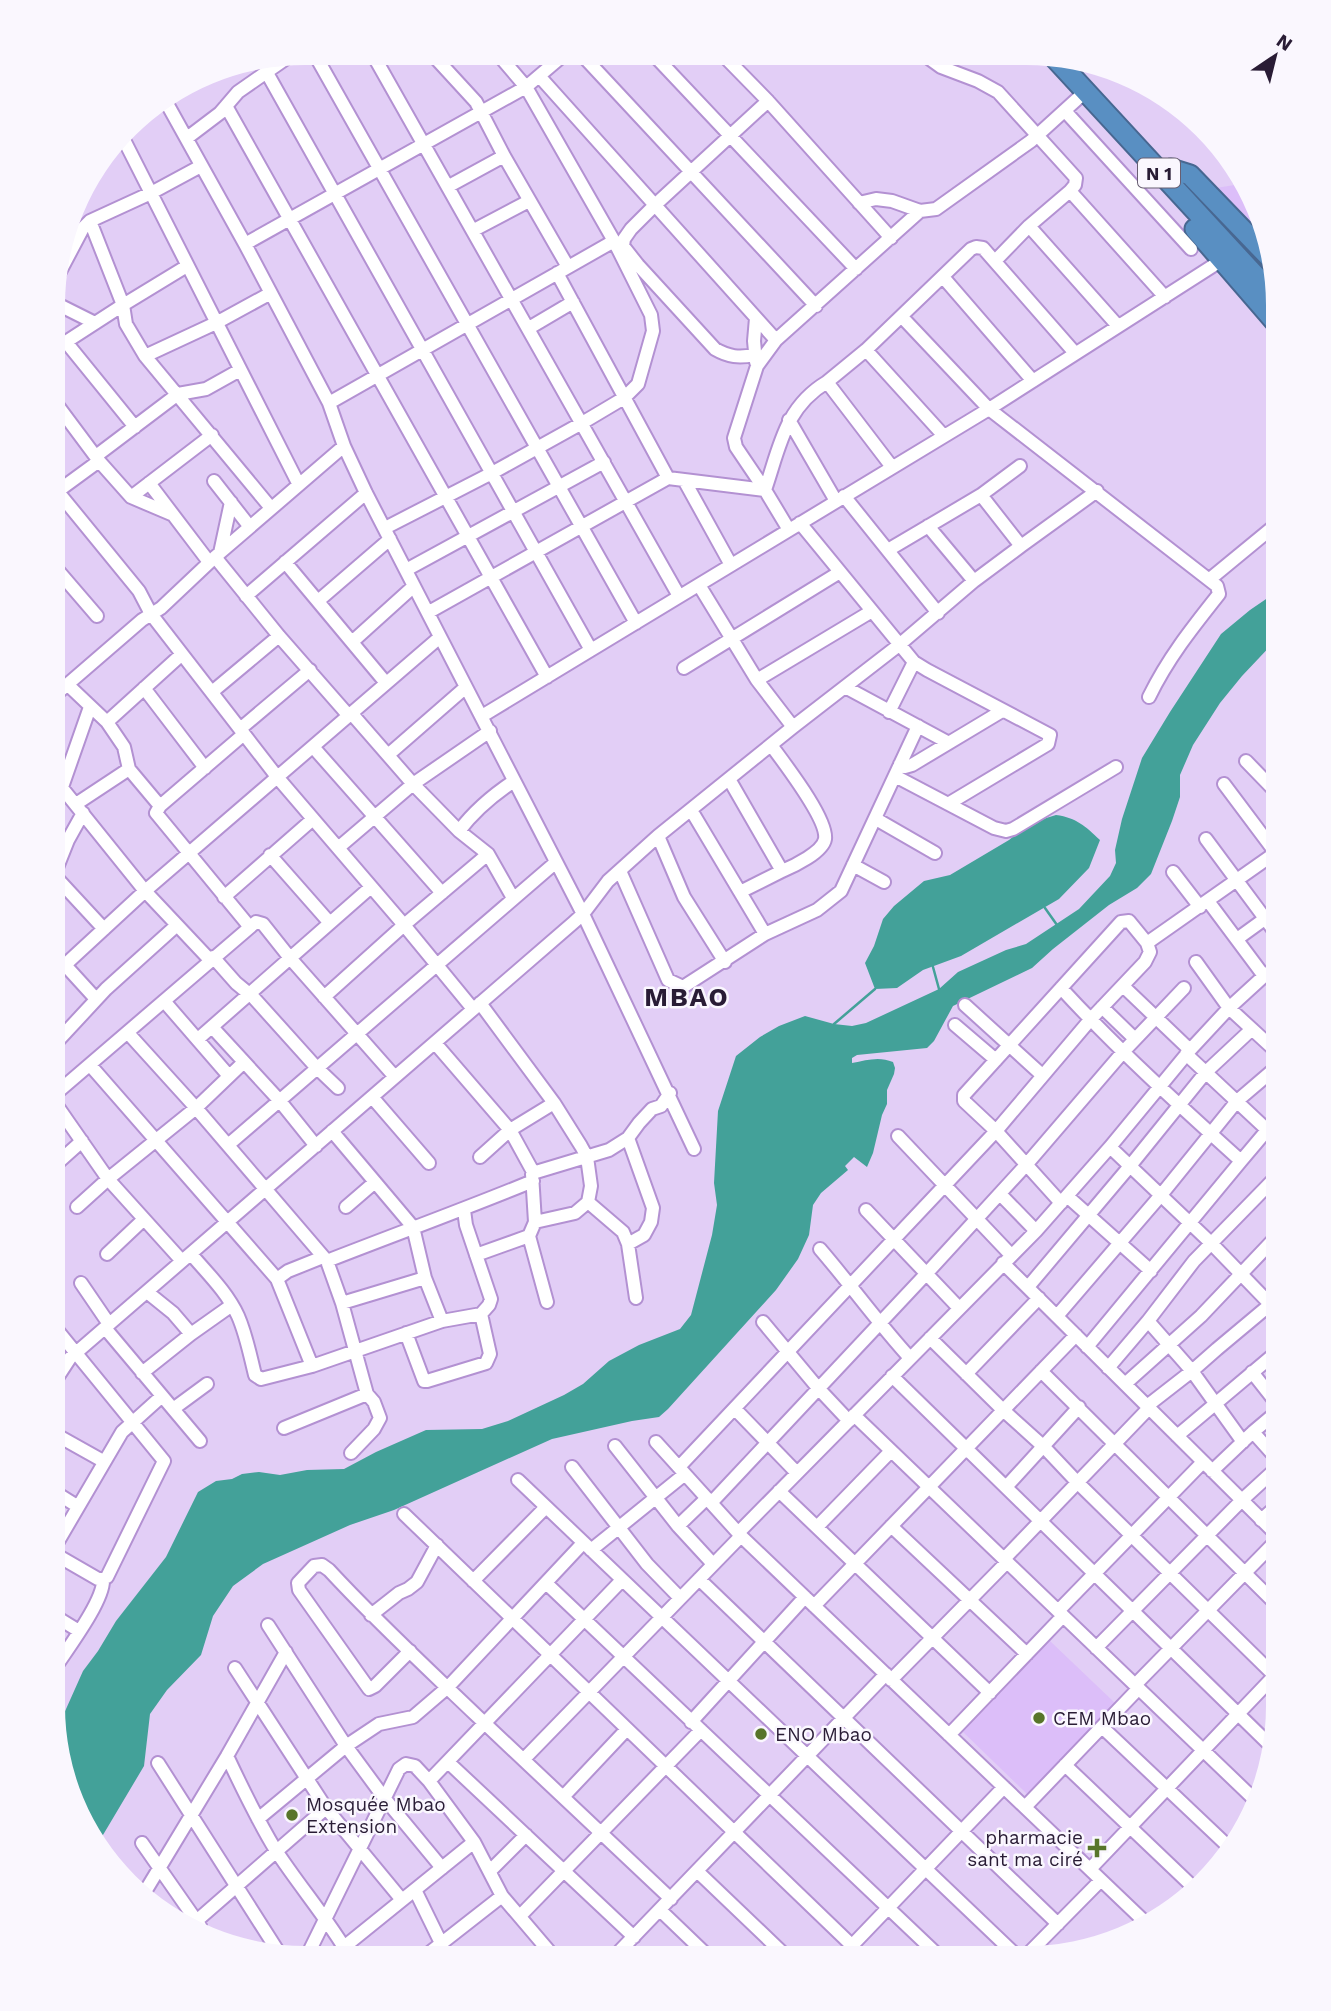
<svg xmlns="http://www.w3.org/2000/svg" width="1331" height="2011" font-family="'Work Sans',sans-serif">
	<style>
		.built { fill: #dcbef9 }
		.water { fill: #43a199 }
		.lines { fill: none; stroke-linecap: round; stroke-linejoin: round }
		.stream { stroke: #43a199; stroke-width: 2.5 }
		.minor-casing { stroke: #b391d2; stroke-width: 16 }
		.highway-casing { stroke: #486791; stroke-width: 23 }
		.minor { stroke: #fff; stroke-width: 12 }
		.highway { stroke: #598fc2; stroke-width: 19 }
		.poi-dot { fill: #58752a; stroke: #faf7fe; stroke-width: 2.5 }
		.labels { text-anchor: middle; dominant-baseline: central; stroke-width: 5; stroke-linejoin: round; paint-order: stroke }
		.shield { fill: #faf7fe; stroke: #685e71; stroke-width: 2 }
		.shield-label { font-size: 18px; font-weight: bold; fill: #291c35 }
		.poi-label { font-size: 19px; fill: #291c35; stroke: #faf7fe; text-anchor: start }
		.district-label { font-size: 26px; font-weight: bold; letter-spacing: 2px; fill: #291c35; stroke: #faf7fe }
	</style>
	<rect width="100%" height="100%" fill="#e2cef6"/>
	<!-- built -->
	<path class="built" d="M1241 184 1259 208 1268 253 1203 190Z
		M1050 1641 1115 1703 1027 1794 963 1732Z"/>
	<!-- water -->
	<path class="water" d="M1278 591V638L1242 676 1220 703 1193 745 1180 775V797L1172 821 1151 874 1137 888 1109 905 1053 949 1032 968 953 1006 934 1041 927 1048 857 1055 852 1058V1063C867 1060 879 1056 893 1062L895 1068 894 1074 887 1090V1104L882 1115 873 1153 867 1167 854 1157 845 1166 848 1170 821 1193 813 1205 809 1235 798 1259 776 1290 668 1409 659 1417 632 1421 552 1439 394 1510 350 1525 263 1564 233 1586 213 1616 201 1655 167 1690 150 1714 144 1766 100 1840 72 1803 58 1735 62 1718 83 1671 98 1651 116 1621 166 1557 198 1492 216 1481 232 1479 242 1474 259 1472 280 1475 307 1470 344 1469 376 1452 426 1430 482 1429 508 1421 564 1395 583 1384 609 1361 639 1345 680 1329 691 1315 712 1235 717 1205 714 1183 718 1111 736 1056 760 1037 779 1026 805 1016 834 1024 852 1026 866 1023 939 989 958 972 1006 950 1026 944 1079 909 1110 876 1116 863 1115 850 1122 819 1142 758 1170 712 1221 634 1250 610Z
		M1056 815C1077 818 1085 826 1100 840L1089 868 1059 899 961 956 923 970 897 988 875 989 865 963 874 946 883 919 894 906 924 881 950 875 1009 840 1030 823Z"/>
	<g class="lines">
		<!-- stream -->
		<path class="stream" d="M1045 908 1057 925
			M933 967 939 989
			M834 1024 875 989"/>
		<defs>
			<path id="minor" d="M314 53 636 623
				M372 53 679 596
				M431 53 476 102 504 156 568 267
				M653 54 856 269
				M722 54 768 101 891 238
				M923 54 941 67 978 81 998 92 1076 178 1075 185 1070 191 1029 226 995 261
				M584 57 816 306
				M267 73 591 650
				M540 77 776 340
				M165 100 245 244 329 403 344 446 366 493 583 914 694 1149
				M226 106 547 677
				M1065 111 1191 249
				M122 136 298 483
				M187 138 220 113 238 92 291 55
				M449 186 504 156
				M1070 191 1165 297
				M859 203 876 199 892 201 920 211 936 209 1031 141 1086 91
				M90 221 123 305 126 324 145 356 271 508
				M1029 226 1118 326
				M474 230 529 201
				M245 244 526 87 566 53
				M557 273 668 478 765 490
				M943 277 1033 381
				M55 281 83 228 90 221 151 193 201 166
				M55 303 95 323
				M902 317 989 409 1217 586 1219 594C1192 628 1168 658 1149 697
				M756 318 754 341 756 362
				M529 328 573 302
				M66 342 135 427
				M55 349 123 305 187 266
				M866 350 944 436
				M754 355C739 358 729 357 715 349L638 265 623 246 624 239 631 229 655 205 768 101
				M145 356 216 323 271 293
				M827 382 866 350 971 249 976 247 983 248 1075 353
				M55 402 99 461 131 497 171 514
				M329 403 614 241
				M789 420 836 501
				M96 456 178 394 206 389 240 370
				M684 480 731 565
				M214 481 250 527
				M149 483 209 562
				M54 487 139 591 151 614 278 778 404 925 473 1009
				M765 490C780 446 785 407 827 382L892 467
				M58 491 99 461
				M844 496 938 613
				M131 497 212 435
				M800 523 914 662 927 670 1050 735 1048 744 948 804
				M928 526 974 581
				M385 528 492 473 582 423 624 398 638 384 653 331 651 315 614 241 526 87 497 53
				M789 530 765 490 736 447 734 438 757 366 776 340 920 211
				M1021 546 1097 491
				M888 550 981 495
				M220 553 231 502
				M215 557 279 636 349 716
				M285 562 386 683
				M54 566 97 616
				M406 570 604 462
				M1210 579 1278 523
				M699 585 757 680 793 727
				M246 596 366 493
				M318 601 390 539
				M429 612 668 478
				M352 642 414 586
				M54 645 56 647
				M684 668 840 572
				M757 680 872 611
				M68 685 107 722 124 747 129 769 76 804
				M845 687 949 743
				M144 688 205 768
				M212 692 279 636
				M54 696 142 620 161 608 215 557 344 446
				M889 712 914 662
				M352 714 413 784 459 831 488 854 513 898
				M482 716 989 409 1222 260
				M107 722 182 654
				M240 729 310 670
				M244 734 160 806 156 813 249 926
				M314 748 442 893
				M388 755 466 687
				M1246 761 1278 794
				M900 764 905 767 912 765 1002 711
				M129 769 160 806
				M895 776 994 828 1006 831 1013 829 1116 767
				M54 778 145 891 210 960
				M729 779 782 871C794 866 823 852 825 839 828 819 784 763 771 745
				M1224 784 1278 856
				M54 795 62 787 90 707
				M691 810 765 934
				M83 813 68 840 54 875 104 929
				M876 819 935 853
				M459 831C474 811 493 795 514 781
				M658 836 684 897 725 962
				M1206 839 1278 936
				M338 848 413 784 490 731
				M270 855 329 922
				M853 865 884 882
				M620 871 668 980 683 987 765 934 817 910 841 891 918 726
				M1173 872 1200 907
				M740 892 782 871
				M224 897 313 819
				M1208 901 1264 976
				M1237 939 1266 918
				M213 957 236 983 253 997 316 1067 338 1088
				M1196 962 1229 1008 1278 1053
				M65 965 96 999
				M54 975 145 891 440 637
				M1123 986 1190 1050
				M1061 988C1117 1049 1179 1105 1241 1161
				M324 997 404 925 488 854
				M164 1001 229 1076
				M480 1003 554 1103 581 1146 587 1157 591 1186 588 1202 575 1213 535 1222
				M965 1005 1042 1075
				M1102 1007 1135 1039
				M955 1025 996 1060
				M212 1027 279 1100 316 1146
				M128 1033 196 1108 327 1261 342 1303 367 1394 374 1402 380 1418 374 1429 351 1453
				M198 1039 371 887
				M435 1043 510 1130 532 1170 536 1172 609 1150 628 1138 639 1123 652 1109 661 1106 670 1093
				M54 1045 106 989 177 925
				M1186 1054 1278 1140
				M90 1065 277 1279 312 1366
				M53 1096 256 922 263 924 290 958 395 1077
				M372 1097 429 1163
				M53 1100 108 1179 182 1261
				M332 1131 413 1227 425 1278 442 1321
				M898 1136 1011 1255
				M628 1138 653 1208 651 1222 644 1235 628 1244
				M228 1145 555 863
				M1110 1147 1211 1243 1271 1305
				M480 1157 510 1130 554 1103
				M53 1167 82 1141
				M1000 1194 1036 1231
				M1067 1196 1151 1271
				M588 1202 623 1232 628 1244 636 1298
				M1061 1203 996 1131 964 1101V1095L1121 922 1129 921 1147 943
				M77 1207 108 1179 196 1108 244 1062
				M346 1207 375 1182
				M866 1210 959 1308
				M529 1236 547 1302
				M820 1249C851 1285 878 1323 910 1358
				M107 1254 143 1220
				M191 1254C207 1273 227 1292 238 1316 246 1334 250 1355 255 1375L261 1379 312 1366 442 1321 481 1314 489 1305 491 1299 466 1225 464 1210
				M476 1255 529 1236 535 1222 532 1174
				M327 1261C396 1234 465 1209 533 1181
				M1003 1263 1278 1536
				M277 1279 288 1271 323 1257
				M81 1283 109 1324
				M1028 1287 1130 1166 1206 1072 1252 1029
				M147 1292 173 1313 191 1334
				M342 1303 425 1278
				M1057 1316 1161 1195 1237 1101 1278 1066
				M1148 1321 1192 1371 1243 1442
				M763 1322 818 1388 849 1421
				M105 1328 200 1441
				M406 1333 424 1381H427L486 1363 490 1354 481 1314
				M930 1338 1003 1410 1044 1447 1077 1482 1278 1679
				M1087 1347 1241 1161 1268 1129 1278 1121
				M1108 1368 1148 1321 1194 1261 1278 1175
				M1041 1371 1278 1606
				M1252 1372 1278 1405
				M142 1373 191 1334 232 1305
				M966 1374 1039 1298
				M892 1376 1273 1748
				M53 1384 70 1358 573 923 583 914 608 881 658 836 793 727 899 645 974 581 1021 546 981 495 1020 466
				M1125 1384 1201 1316 1278 1235
				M1147 1406 1192 1371 1217 1349 1278 1298
				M173 1409 207 1384
				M735 1409 797 1473
				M854 1415 1257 1802
				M284 1428 367 1394
				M1253 1432 1278 1460
				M53 1433 103 1461
				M1177 1436 1278 1351
				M656 1442 741 1536 1145 1922
				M615 1446 678 1526 713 1564
				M572 1467 647 1564 680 1598
				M679 1467 996 1131 1090 1020 1145 962 1150 952 1147 943 1278 851
				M1212 1471 1253 1432 1278 1411
				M518 1480 1019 1958
				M1006 1487 1079 1407
				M53 1491 77 1506
				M779 1491 990 1693
				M711 1503 927 1273 1026 1165 1123 1052 1184 988
				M404 1514 865 1958
				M1261 1520 1278 1505
				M678 1526 707 1498
				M891 1526 1027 1654
				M817 1527 891 1451
				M738 1533 1036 1231 1110 1147 1190 1050 1229 1008 1264 976 1278 966
				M53 1550 122 1432 162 1396
				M591 1550 685 1474
				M53 1553 98 1579H103
				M1004 1559 1149 1408
				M699 1579 1058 1924
				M473 1581 546 1507
				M546 1583 941 1958
				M814 1606 1076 1335
				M1058 1611 1203 1462
				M53 1615 79 1631
				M371 1615 399 1593 408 1589 417 1582 437 1545
				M268 1625 346 1746 385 1799 442 1868
				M1096 1648 1242 1500 1278 1467
				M410 1651 375 1686 369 1689 299 1590 298 1583 314 1566 322 1565 329 1570C376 1621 427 1668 477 1716 542 1777 606 1838 671 1899
				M235 1668 326 1808 402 1900
				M53 1671C65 1652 105 1600 103 1579L107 1577 164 1461 53 1325
				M891 1680 1007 1562
				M1135 1685 1278 1539
				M691 1722 805 1597
				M1102 1727 1232 1850
				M949 1735 1063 1616
				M227 1756C242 1788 257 1819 275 1849 299 1886 328 1919 350 1957
				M524 1759 741 1536
				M448 1762 634 1937
				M158 1763 281 1956
				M1065 1765 1192 1886
				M429 1781 622 1580
				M563 1797 627 1729
				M1025 1807 1139 1688
				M258 1819 346 1746 379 1724 413 1717 448 1687 583 1543
				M142 1843 200 1926
				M1090 1869 1278 1672
				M490 1871 526 1835
				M697 1871 788 1958
				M415 1890 441 1943
				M143 1895 227 1756 286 1652
				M660 1910 710 1958
				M520 1916 701 1730
				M193 1924 326 1808
				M344 1947 474 1842
				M624 1947 635 1957
				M307 1956 399 1769 406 1764 415 1766 429 1781 474 1842 502 1896 554 1957
				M424 1957 502 1896
				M614 1957 886 1674
				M840 1958 1004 1787
				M1024 1958 1101 1880"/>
			<path id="highway" d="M1052 55 1277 299
				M1171 169 1190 175 1269 257
				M1195 229 1278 325"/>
		</defs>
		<!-- minor casing -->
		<use href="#minor" class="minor-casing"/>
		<!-- highway casing -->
		<use href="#highway" class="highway-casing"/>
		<!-- minor -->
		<use href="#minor" class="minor"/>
		<!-- highway -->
		<use href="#highway" class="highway"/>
	</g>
	<!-- markers -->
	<g class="poi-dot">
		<circle cx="1039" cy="1718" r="7"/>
		<circle cx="761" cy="1734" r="7"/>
		<circle cx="292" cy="1815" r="7"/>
		<path d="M1093.5 1837.5h7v7h7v7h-7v7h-7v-7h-7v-7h7z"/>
	</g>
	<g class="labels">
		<!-- shield labels -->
		<rect class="shield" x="1138" y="158.5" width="42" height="29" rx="5"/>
		<g class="shield-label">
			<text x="1159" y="173">N 1</text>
		</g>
		<!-- poi labels -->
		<g class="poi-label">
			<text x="1053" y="1718">CEM Mbao</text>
			<text x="775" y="1734">ENO Mbao</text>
			<text x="306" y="1804">Mosquée Mbao<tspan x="306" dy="22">Extension</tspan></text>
			<text x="1083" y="1837" text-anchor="end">pharmacie<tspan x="1083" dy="22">sant ma ciré</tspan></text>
		</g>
		<!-- district labels -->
		<g class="district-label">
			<text x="687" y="997">MBAO</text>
		</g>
	</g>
	<!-- crop -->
	<path d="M0 0H1331V2011H0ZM305 65H1026A240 240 0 0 1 1266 305V1706A240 240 0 0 1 1026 1946H305A240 240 0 0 1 65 1706V305A240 240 0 0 1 305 65Z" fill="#faf7fe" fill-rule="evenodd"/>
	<!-- north arrow -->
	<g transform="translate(1275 56) rotate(35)" stroke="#faf7fe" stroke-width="5" paint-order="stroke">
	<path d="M0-5L12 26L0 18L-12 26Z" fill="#291c35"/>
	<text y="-10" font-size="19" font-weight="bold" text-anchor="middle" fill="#291c35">N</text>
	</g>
</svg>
